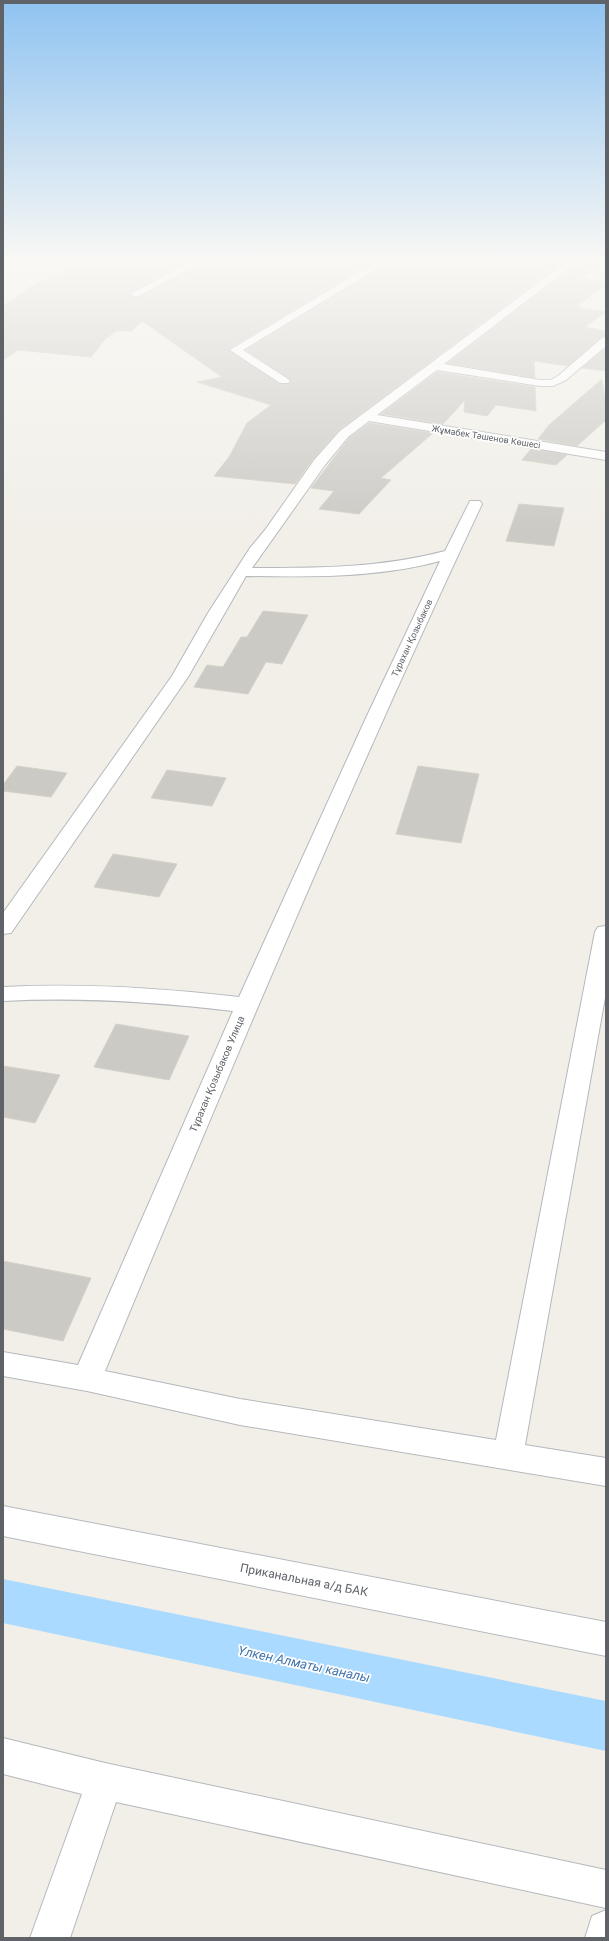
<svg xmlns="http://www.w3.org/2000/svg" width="609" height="1941" font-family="Roboto,sans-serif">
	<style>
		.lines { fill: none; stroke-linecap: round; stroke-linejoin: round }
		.canal { fill: #aadaff; fill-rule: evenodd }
		.building { fill: #cccac5; stroke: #d6d1c6 }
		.minor-casing { stroke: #b5b8bc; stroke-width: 2 }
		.secondary-casing { stroke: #b6babf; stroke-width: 2 }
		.minor { fill: #fff; fill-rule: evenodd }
		.secondary { fill: #fff; fill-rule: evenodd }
		.labels { text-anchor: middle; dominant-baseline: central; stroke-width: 3.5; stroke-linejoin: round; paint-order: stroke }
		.far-street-label { font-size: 9px; fill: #5f6368; stroke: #fff }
		.street-label { font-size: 10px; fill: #5f6368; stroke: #fff }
		.near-street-label { font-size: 12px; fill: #5f6368; stroke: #fff }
		.near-water-label { font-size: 13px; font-style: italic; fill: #4174aa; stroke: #fff }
	</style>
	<rect width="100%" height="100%" fill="#f1efe8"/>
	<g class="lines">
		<!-- canal -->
		<path class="canal" d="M3 1579 606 1701V1751L3 1623Z"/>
	</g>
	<!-- building -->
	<path class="building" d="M87 260H191L130 293V295L133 298 140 297 207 260H376L229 349 280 384H288L292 381 246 350 392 260H566L339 430 314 458 295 484 214 476 229 457 247 423 271 405 197 382 222 377 142 321 132 331H117L106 338 91 357 18 350 3 360V306L32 286Z
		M581 260H606L580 278 606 282V285L577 306H580L578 308 605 312 585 327 606 331V336L601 337 568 366 534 361 535 378 448 363Z
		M606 348V371L582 368Z
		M437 372 535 387 536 411 496 405 487 416 464 412 465 400 443 424 381 414Z
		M602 379 606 406V420L577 446 538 439 549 425Z
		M369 423 433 433 381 478 391 480 359 514 319 509 334 491 311 488 349 438Z
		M531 449 567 455 556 465 522 460Z
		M519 504 564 508 554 546 506 541Z
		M263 611 308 615 282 664 266 662 248 694 194 687 207 665 223 667 241 637H247Z
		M17 766 67 773 51 797 3 791V785Z
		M418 766 479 774 461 843 396 834Z
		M167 770 226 778 212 806 151 798Z
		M113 854 177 864 159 897 94 887Z
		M116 1024 189 1036 169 1080 94 1067Z
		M3 1066 60 1075 35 1123 3 1117Z
		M3 1261 91 1278 63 1341 3 1329Z"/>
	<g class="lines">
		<defs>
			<path id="minor" d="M194 260H206L139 296H133L131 294Z
				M379 260H391L243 350 288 379 290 381 288 383H280L230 350Z
				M569 260H580L444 364 540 380H551L558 376 602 338 606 337V346L566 380 553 386H540L437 370 377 415 606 452V460L369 421 348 437 325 465 252 568C317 568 382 568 445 551L470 501H480L482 504C348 789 226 1080 105 1371L240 1399 496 1440 595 932 598 927 606 926V992L525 1445 606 1458V1486L240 1425 87 1391 3 1376V1352L78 1365 233 1011C156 1002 80 997 3 1001V987C82 983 160 988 239 997L365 720 440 561C377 578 311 577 246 576L188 677 11 933 3 934V913L172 676 208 613 250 548 265 530 315 459 340 431Z
				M3 1738 105 1763 606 1870V1908L116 1802 70 1938H30L82 1794 3 1774Z
				M606 1910V1938H585L592 1916Z"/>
			<path id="secondary" d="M3 1506 606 1622V1656L3 1536Z"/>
		</defs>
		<!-- minor casing -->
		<use href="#minor" class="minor-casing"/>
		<!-- secondary casing -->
		<use href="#secondary" class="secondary-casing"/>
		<!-- minor -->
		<use href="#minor" class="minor"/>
		<!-- secondary -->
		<use href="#secondary" class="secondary"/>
	</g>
	<!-- sky -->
	<linearGradient id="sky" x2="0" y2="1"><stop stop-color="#8fc3f1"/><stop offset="0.49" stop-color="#f9f8f5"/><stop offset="1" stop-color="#f9f8f5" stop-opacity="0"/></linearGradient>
	<rect width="609" height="532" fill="url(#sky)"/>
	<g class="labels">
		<!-- far-street labels -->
		<g class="far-street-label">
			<text transform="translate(486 437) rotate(9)">Жұмабек Тәшенов Көшесі</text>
			<text transform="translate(412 638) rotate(-65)">Тұрахан Қозыбаков</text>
		</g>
		<!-- street labels -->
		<g class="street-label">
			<text transform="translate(217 1074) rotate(-67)">Тұрахан Қозыбаков Улица</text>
		</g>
		<!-- near-street labels -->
		<g class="near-street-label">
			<text transform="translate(304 1580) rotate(11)">Приканальная а/д БАК</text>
		</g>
		<!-- near-water labels -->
		<g class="near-water-label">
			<text transform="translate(304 1664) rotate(12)">Үлкен Алматы каналы</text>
		</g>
	</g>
	<!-- border -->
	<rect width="609" height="1941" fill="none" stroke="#5f6368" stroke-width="8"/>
</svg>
